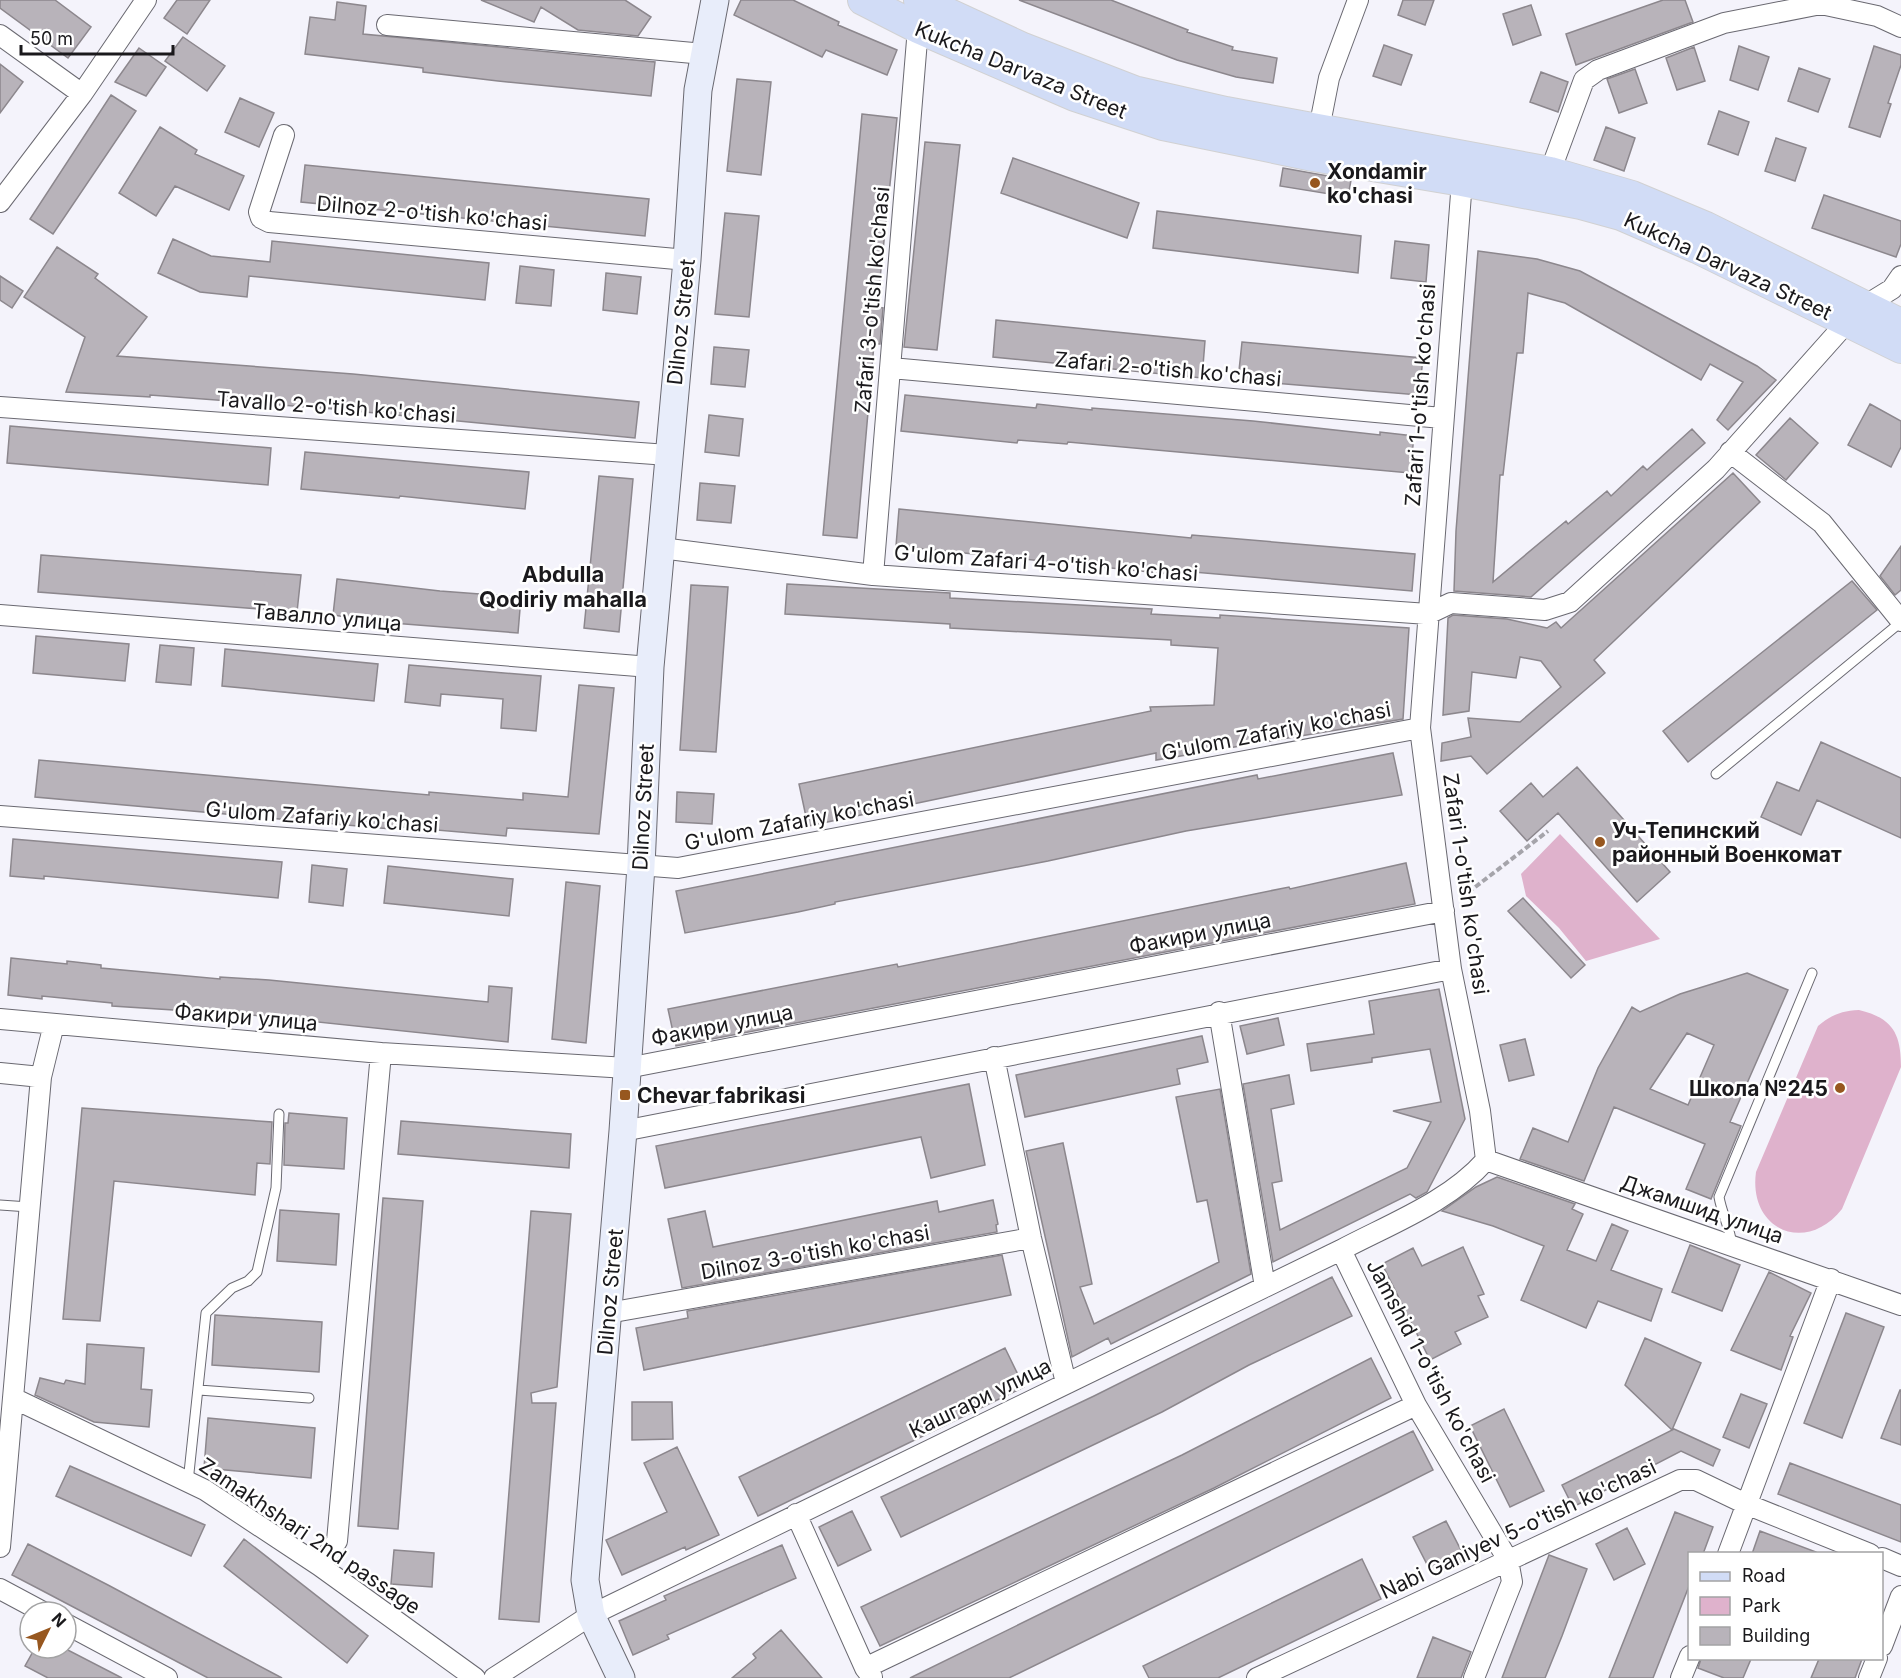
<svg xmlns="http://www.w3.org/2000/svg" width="1901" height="1678" font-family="Inter,sans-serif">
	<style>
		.green { fill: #dfb2cc }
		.building { fill: #b8b3ba; stroke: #8c878d; stroke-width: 1.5; fill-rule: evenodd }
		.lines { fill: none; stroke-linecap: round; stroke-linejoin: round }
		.lane-casing { stroke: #6a6971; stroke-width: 11 }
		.street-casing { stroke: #6a6971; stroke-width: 22 }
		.secondary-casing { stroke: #6a6971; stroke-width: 29 }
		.primary-casing { stroke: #d1d1d2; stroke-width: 32 }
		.path { stroke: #a5a4aa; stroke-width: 4; stroke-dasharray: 6 3; stroke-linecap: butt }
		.lane { stroke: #fff; stroke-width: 9 }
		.street { stroke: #fff; stroke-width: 20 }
		.secondary { stroke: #e8edfa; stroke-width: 27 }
		.primary { stroke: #d1dcf6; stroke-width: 30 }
		.poi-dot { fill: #97571f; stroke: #fff; stroke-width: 2 }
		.labels { text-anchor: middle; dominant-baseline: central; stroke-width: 5; stroke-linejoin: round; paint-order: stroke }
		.street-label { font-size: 21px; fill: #1a191c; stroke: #fff }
		.poi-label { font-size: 21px; font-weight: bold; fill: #1a191c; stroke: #fff; text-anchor: start }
		.neighbourhood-label { font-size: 22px; font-weight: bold; fill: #1a191c; stroke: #fff }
	</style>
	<rect width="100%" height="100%" fill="#f4f3fb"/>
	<!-- green -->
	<path class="green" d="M1560 834 1660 939 1586 961 1559 928 1526 896 1521 874Z
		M1859 1010C1893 1018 1901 1034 1901 1067L1842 1209C1806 1255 1748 1230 1756 1172L1818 1026C1831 1015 1841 1011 1859 1010Z"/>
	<!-- building -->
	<path class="building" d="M0 0H55L91 27 68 58 0 8Z
		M177 0H210L187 34 164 18Z
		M481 0H625L651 17 638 36 578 30 541 7 534 22Z
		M741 0H793L839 22 838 25 897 50 887 75 826 50 822 57 734 15Z
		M1019 0H1111L1188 30 1187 32 1233 47 1232 50 1277 58 1273 83 1236 77 1177 60Z
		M1403 0H1434L1425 25 1398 15Z
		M1663 0H1685L1693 22 1576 65 1566 34Z
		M337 2 366 6 363 34 655 62 651 96 498 81 423 72V68L305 54 310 17 335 20Z
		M1531 5 1541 35 1513 45 1503 14Z
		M183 37 225 66 207 91 165 61Z
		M1384 45 1412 55 1401 85 1373 76Z
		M1739 46 1769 57 1758 90 1730 80Z
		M1874 46 1901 55V65L1888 103 1891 104 1880 137 1849 127Z
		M1694 47 1705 81 1677 90 1666 58Z
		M139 48 166 67 146 96 115 82Z
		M0 64 23 82 0 113Z
		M1799 68 1830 79 1818 112 1788 101Z
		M1635 69 1647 103 1619 113 1607 79Z
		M1541 72 1568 82 1558 112 1530 102Z
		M737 79 771 82 761 175 727 171Z
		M111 95 136 111 53 234 30 219Z
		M240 98 274 113 259 147 225 132Z
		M1719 111 1749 122 1738 155 1708 144Z
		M862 114 897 118 877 307 883 308 880 344H874L857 538 823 535Z
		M160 127 197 150 195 154 244 176 229 210 175 186 156 216 119 193Z
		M1606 127 1635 138 1624 171 1594 160Z
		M1776 138 1806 148 1795 181 1765 171Z
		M925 142 960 145 937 350 904 347Z
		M1013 158 1139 203 1127 238 1001 193Z
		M305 165 649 199 645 236 301 202Z
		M1283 168 1351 180 1348 197 1280 186Z
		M1824 195 1901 221V244L1896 257 1812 228Z
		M1157 211 1361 236 1358 273 1153 248Z
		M725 213 759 216 749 317 715 314Z
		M173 239 211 256 270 262 272 241 489 263 485 300 249 276 247 297 200 292 158 273Z
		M1395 241 1429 245 1426 282 1391 278Z
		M57 247 98 274 95 278 147 317 117 356 353 374 639 402 635 438 334 409 150 395V397L66 392 85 337 24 297Z
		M1478 251 1537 259 1580 271 1757 366 1776 380 1728 430 1717 420 1743 382 1710 364 1701 380 1565 303 1528 293 1523 353H1517L1503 475H1500L1493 582 1566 521 1568 524 1607 491 1611 496 1643 466 1647 470 1692 429 1705 443 1531 597 1454 591 1456 531Z
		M520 266 554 270 551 306 516 303Z
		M606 273 641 277 637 314 603 310Z
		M0 276 23 291 12 308 0 300Z
		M996 320 1205 341 1202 378 993 357Z
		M1242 342 1423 358 1419 395 1238 380Z
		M714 347 749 350 745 387 711 384Z
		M905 395 1036 408 1037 404 1092 410V408L1253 421 1380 435V432L1414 436 1410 473 1068 442 1067 444 1018 440 1017 443 901 431Z
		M1870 404 1901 421V447L1891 467 1848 445Z
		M709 415 743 419 739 456 705 452Z
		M1790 418 1818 443 1786 480 1756 455Z
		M10 426 271 448 268 485 7 463Z
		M305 452 529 472 525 509 400 496 399 498 301 489Z
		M1733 473 1760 502 1594 660 1605 673 1487 774 1471 756 1441 761 1442 743 1471 737 1468 718 1520 722 1561 687 1541 661 1520 657 1516 678 1472 672 1469 711 1443 715 1448 618 1453 615 1507 619 1547 628 1556 622 1561 628Z
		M599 476 633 479 619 632 584 628Z
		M700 483 735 486 731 523 697 520Z
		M899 509 1191 538 1192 535 1415 554 1412 591 1170 570 1169 574 896 546Z
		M1901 546V590L1895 595 1880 576Z
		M41 555 301 575 297 612 38 592Z
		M337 579 440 591 521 597 518 633 392 623 333 615Z
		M1852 581 1877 610 1688 762 1663 731Z
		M787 584 950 593V598L1152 609 1151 614 1220 618V615L1409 628 1403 719 1156 760V753L808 826 799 784 1151 711 1150 707 1214 705 1218 648 1171 645V640L950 628V624L785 614Z
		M691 585 728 587 716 752 680 750Z
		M36 636 129 644 125 681 33 673Z
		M160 645 194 648 191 685 156 682Z
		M225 649 378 664 374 701 222 686Z
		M409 665 541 676 536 731 501 728 503 699 441 694 440 706 405 702Z
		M579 685 614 688 599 834 507 828 506 836 402 827V830L35 797 39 760 429 795V792L523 800V793L568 797Z
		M1821 742 1901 778V838L1817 800 1801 835 1761 817 1777 782 1799 791Z
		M1393 753 1402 795 1186 831 1048 861 835 902V904L798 912 685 933 676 891 1257 775 1258 779Z
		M1577 767 1670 872 1637 902 1558 813 1527 841 1500 811 1531 783 1543 797Z
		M677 792 714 794 712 824 676 822Z
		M13 839 282 862 278 898 44 876V879L10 876Z
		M1406 863 1415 904 676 1046 668 1009 897 964 898 967 1289 887 1290 889Z
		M312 865 347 869 343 906 309 902Z
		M388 866 513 879 509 916 384 903Z
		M566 882 600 886 586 1043 552 1039Z
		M1523 898 1585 965 1571 978 1508 911Z
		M11 958 67 964V961L101 965V968L220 979V977L269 980 488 1002 489 986 512 988 508 1042 251 1015 112 1006V1003L42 996V999L8 995Z
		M1747 973 1788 990 1730 1122 1741 1126 1711 1199 1686 1189 1705 1144 1614 1107 1584 1181 1520 1159 1533 1128 1568 1142 1598 1068 1632 1007 1640 1012 1680 994ZM1687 1033 1714 1045 1688 1105 1650 1089Z
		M1439 989 1465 1119 1427 1192 1416 1198 1410 1194 1273 1262 1243 1084 1289 1075 1294 1104 1271 1109 1282 1181 1272 1183 1280 1230 1407 1168 1431 1122 1393 1111 1441 1102 1430 1049 1372 1058V1062L1311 1071 1307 1044 1374 1034 1369 1001Z
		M1278 1018 1284 1045 1247 1054 1240 1026Z
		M1202 1036 1208 1062 1177 1069 1180 1084 1025 1117 1016 1075Z
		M1525 1039 1534 1075 1509 1081 1500 1045Z
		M969 1084 985 1165 931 1178 921 1137 665 1188 656 1146Z
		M1220 1089 1251 1274 1111 1344 1108 1338 1072 1357 1026 1151 1063 1143 1092 1284 1080 1287 1094 1324 1219 1262 1207 1200 1197 1202 1176 1097Z
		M82 1108 272 1122 270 1164 257 1163 255 1195 114 1181 100 1321 63 1319Z
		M289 1113 347 1118 344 1169 284 1165 285 1123H288Z
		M401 1121 571 1134 569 1168 398 1154Z
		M1497 1177 1575 1204 1572 1209 1583 1214 1567 1250 1596 1261 1612 1224 1628 1231 1611 1270 1662 1289 1651 1321 1598 1301 1586 1328 1521 1300 1544 1246 1493 1226 1442 1211 1476 1187Z
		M383 1198 423 1201 398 1529 358 1526Z
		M993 1200 998 1224 996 1225 997 1232 682 1288 668 1219 705 1211 713 1247 937 1201 939 1212Z
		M280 1210 339 1214 336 1265 277 1261Z
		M531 1211 571 1214 557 1387 531 1393 532 1403H556L539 1622 499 1619Z
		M1690 1245 1740 1265 1722 1311 1672 1292Z
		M1463 1247 1484 1294 1478 1296 1488 1317 1455 1332 1461 1344 1430 1360 1382 1264 1413 1248 1422 1266Z
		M1002 1255 1011 1295 644 1370 636 1328 688 1318 687 1311Z
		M1769 1272 1811 1293 1790 1336 1793 1337 1781 1370 1731 1350Z
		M1332 1277 1352 1316 1249 1365 1162 1412 901 1537 881 1497 1094 1396Z
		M1846 1313 1884 1327 1842 1438 1804 1423Z
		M215 1315 322 1322 319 1372 212 1365Z
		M1645 1338 1701 1363 1672 1430 1625 1385Z
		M87 1344 144 1348 141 1389 152 1390 149 1427 94 1422 35 1395 40 1378 64 1384 66 1380 85 1384Z
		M1005 1348 1024 1387 758 1516 739 1477Z
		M1371 1358 1391 1398 1214 1488 880 1646 861 1607 1182 1455Z
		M1900 1390H1901V1445L1881 1438Z
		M1741 1394 1767 1404 1749 1448 1723 1437Z
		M632 1402H672L673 1439 632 1440Z
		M1504 1409 1544 1491 1510 1507 1470 1426Z
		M208 1418 315 1428 311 1478 204 1468Z
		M1674 1429 1720 1450 1713 1466 1681 1451 1573 1507 1562 1485Z
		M1413 1431 1433 1470 1385 1494 1009 1678H910Z
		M677 1447 719 1535 686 1550 685 1547 622 1575 606 1540 667 1512 644 1463Z
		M1790 1463 1901 1505V1542L1778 1494Z
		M70 1466 205 1525 191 1556 56 1496Z
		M852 1511 871 1550 838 1566 819 1527Z
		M1675 1512 1713 1527 1703 1554H1689V1586L1653 1678H1609Z
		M1446 1521 1466 1560 1433 1576 1413 1537Z
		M1627 1528 1645 1564 1614 1580 1596 1544Z
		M1760 1531 1816 1552V1554H1752Z
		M244 1539 368 1636 347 1663 224 1566Z
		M28 1544 108 1585 282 1678H208L41 1590 12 1575Z
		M782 1545 796 1578 667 1635 669 1639 633 1655 619 1621 666 1600 664 1596Z
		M394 1550 434 1553 432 1587 391 1584Z
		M1549 1555 1587 1569 1562 1636 1545 1678H1502Z
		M1362 1559 1381 1599 1218 1678H1149L1143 1666Z
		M781 1630 822 1678H732L756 1658 753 1654Z
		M1433 1637 1471 1652 1461 1678H1417Z
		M35 1648H64L122 1678H48L25 1666Z
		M1701 1659H1751L1743 1678H1724L1698 1668Z
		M1819 1659H1862L1855 1678H1811Z"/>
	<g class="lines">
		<defs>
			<path id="lane" d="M1716 774 1901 622
				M0 1205 29 1207
				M1732 1245C1730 1228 1722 1214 1719 1197L1812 973
				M199 1390 309 1398
				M188 1482 206 1313 232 1288 248 1281 257 1272 276 1188 279 1114"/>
			<path id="street" d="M387 25 704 54
				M0 35 82 94
				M284 135 259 212 261 218 269 222 687 260
				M1317 139 1329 78 1358 0
				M1550 172 1584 80 1598 70 1724 23 1821 4 1877 16 1901 27
				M1462 181 1420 728 1451 969 1480 1111 1486 1160
				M0 202 82 94 146 0
				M1866 305 1892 289 1901 276
				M891 368 1442 418
				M0 407 668 455
				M1730 452 1822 523 1901 621
				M661 548 873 575 1428 614 1451 603 1545 610 1570 602 1716 469 1848 321
				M873 575 918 28
				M0 615 650 667
				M0 816 678 868 1420 728
				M1219 1012 1265 1287
				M0 1019 381 1053 627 1068 1444 911
				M994 1057 1031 1238 1066 1383
				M0 1073 41 1077
				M623 1131 1451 969
				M1486 1160 1901 1305
				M1341 1250 1416 1405 1508 1560 1512 1582 1474 1678
				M608 1313 1031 1238
				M13 1398 205 1490 320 1566 475 1678
				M796 1514 865 1668 872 1677
				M0 1547 41 1077 54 1024
				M1728 1554 1831 1279
				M1882 1558 1901 1566
				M320 1566 337 1541 381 1053
				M0 1589 43 1612
				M66 1624 167 1678
				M1882 1646 1901 1596
				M865 1668 1416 1405
				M494 1678 591 1615 1341 1250C1390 1224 1449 1202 1486 1160
				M1257 1678 1680 1480H1696L1746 1504 1870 1554
				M1681 1678 1690 1656
				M1869 1678 1877 1658"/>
			<path id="secondary" d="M621 1678 591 1615 585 1580 623 1131 641 866 650 667 687 260 698 90 715 0"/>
			<path id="primary" d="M863 0 918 28 1075 96 1163 125 1313 156 1462 181 1581 204 1621 215 1697 248 1901 348
				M919 0 1023 48 1134 91 1226 112 1550 172 1632 196 1706 227 1901 324"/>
		</defs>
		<!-- lane casing -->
		<use href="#lane" class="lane-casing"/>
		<!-- street casing -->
		<use href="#street" class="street-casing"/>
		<!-- secondary casing -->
		<use href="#secondary" class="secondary-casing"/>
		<!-- primary casing -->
		<use href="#primary" class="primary-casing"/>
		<!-- path -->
		<path class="path" d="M1461 898 1548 831"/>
		<!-- lane -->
		<use href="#lane" class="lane"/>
		<!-- street -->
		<use href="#street" class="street"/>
		<!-- secondary -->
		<use href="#secondary" class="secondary"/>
		<!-- primary -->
		<use href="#primary" class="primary"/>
	</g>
	<!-- markers -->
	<g class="poi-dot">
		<circle cx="1315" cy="183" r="6"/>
		<circle cx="1600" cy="842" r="6"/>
		<circle cx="1840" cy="1088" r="6"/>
		<rect x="619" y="1089" width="12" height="12" rx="3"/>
	</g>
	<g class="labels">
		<!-- street labels -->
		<g class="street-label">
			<text transform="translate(1021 70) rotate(22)">Kukcha Darvaza Street</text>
			<text transform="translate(432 213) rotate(5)">Dilnoz 2-o'tish ko'chasi</text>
			<text transform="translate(1728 266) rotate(25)">Kukcha Darvaza Street</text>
			<text transform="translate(872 300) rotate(-85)">Zafari 3-o'tish ko'chasi</text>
			<text transform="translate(681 322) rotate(-84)">Dilnoz Street</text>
			<text transform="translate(1168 369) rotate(5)">Zafari 2-o'tish ko'chasi</text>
			<text transform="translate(1420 395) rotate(-86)">Zafari 1-o'tish ko'chasi</text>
			<text transform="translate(336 407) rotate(4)">Tavallo 2-o'tish ko'chasi</text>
			<text transform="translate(1046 563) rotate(4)">G'ulom Zafari 4-o'tish ko'chasi</text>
			<text transform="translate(327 617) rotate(5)">Тавалло улица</text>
			<text transform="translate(1276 731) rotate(-11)">G'ulom Zafariy ko'chasi</text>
			<text transform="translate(643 807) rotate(-87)">Dilnoz Street</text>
			<text transform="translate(322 817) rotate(4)">G'ulom Zafariy ko'chasi</text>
			<text transform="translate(799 821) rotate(-11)">G'ulom Zafariy ko'chasi</text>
			<text transform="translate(1466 884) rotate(82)">Zafari 1-o'tish ko'chasi</text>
			<text transform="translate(1200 933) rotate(-11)">Факири улица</text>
			<text transform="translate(246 1017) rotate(5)">Факири улица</text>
			<text transform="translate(722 1025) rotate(-11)">Факири улица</text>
			<text transform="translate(1702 1209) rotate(19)">Джамшид улица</text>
			<text transform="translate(815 1252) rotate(-10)">Dilnoz 3-o'tish ko'chasi</text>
			<text transform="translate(610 1292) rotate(-85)">Dilnoz Street</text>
			<text transform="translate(1431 1371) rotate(62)">Jamshid 1-o'tish ko'chasi</text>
			<text transform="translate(980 1398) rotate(-26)">Кашгари улица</text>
			<text transform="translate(1518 1529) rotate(-25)">Nabi Ganiyev 5-o'tish ko'chasi</text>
			<text transform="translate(310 1536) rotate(34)">Zamakhshari 2nd passage</text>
		</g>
		<!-- poi labels -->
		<g class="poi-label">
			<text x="1327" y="171">Xondamir<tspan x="1327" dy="24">ko'chasi</tspan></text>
			<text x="1612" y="830">Уч-Тепинский<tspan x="1612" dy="24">районный Военкомат</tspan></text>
			<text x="1828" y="1088" text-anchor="end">Школа №245</text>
			<text x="637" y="1095">Chevar fabrikasi</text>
		</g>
		<!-- neighbourhood labels -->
		<g class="neighbourhood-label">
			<text x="563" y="574">Abdulla<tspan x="563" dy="25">Qodiriy mahalla</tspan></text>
		</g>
	</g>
	<!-- legend -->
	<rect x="1688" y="1552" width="195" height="108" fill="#ffffff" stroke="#a3a3a4" stroke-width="1.5"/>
	<rect x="1700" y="1572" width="30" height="9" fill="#d1dcf6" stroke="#a3a3a4" stroke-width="1.5"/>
	<text x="1742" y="1582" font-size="18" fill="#1a191c">Road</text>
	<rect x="1700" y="1597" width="30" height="18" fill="#dfb2cc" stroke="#a3a3a4" stroke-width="1.5"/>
	<text x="1742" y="1612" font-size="18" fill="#1a191c">Park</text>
	<rect x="1700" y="1627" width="30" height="18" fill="#b8b3ba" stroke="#a3a3a4" stroke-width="1.5"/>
	<text x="1742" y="1642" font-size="18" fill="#1a191c">Building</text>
	<!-- north arrow -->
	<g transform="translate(48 1630) rotate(47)"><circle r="28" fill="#ffffff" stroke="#a3a3a4" stroke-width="1.5"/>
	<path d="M0-4.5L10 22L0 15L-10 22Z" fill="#97571f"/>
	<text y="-9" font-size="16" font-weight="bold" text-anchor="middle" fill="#1a191c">N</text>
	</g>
	<!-- scale -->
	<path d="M21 45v9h152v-9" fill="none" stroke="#1a191c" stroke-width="3"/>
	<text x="30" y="45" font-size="18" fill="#1a191c" stroke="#ffffff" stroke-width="4.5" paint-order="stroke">50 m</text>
</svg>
